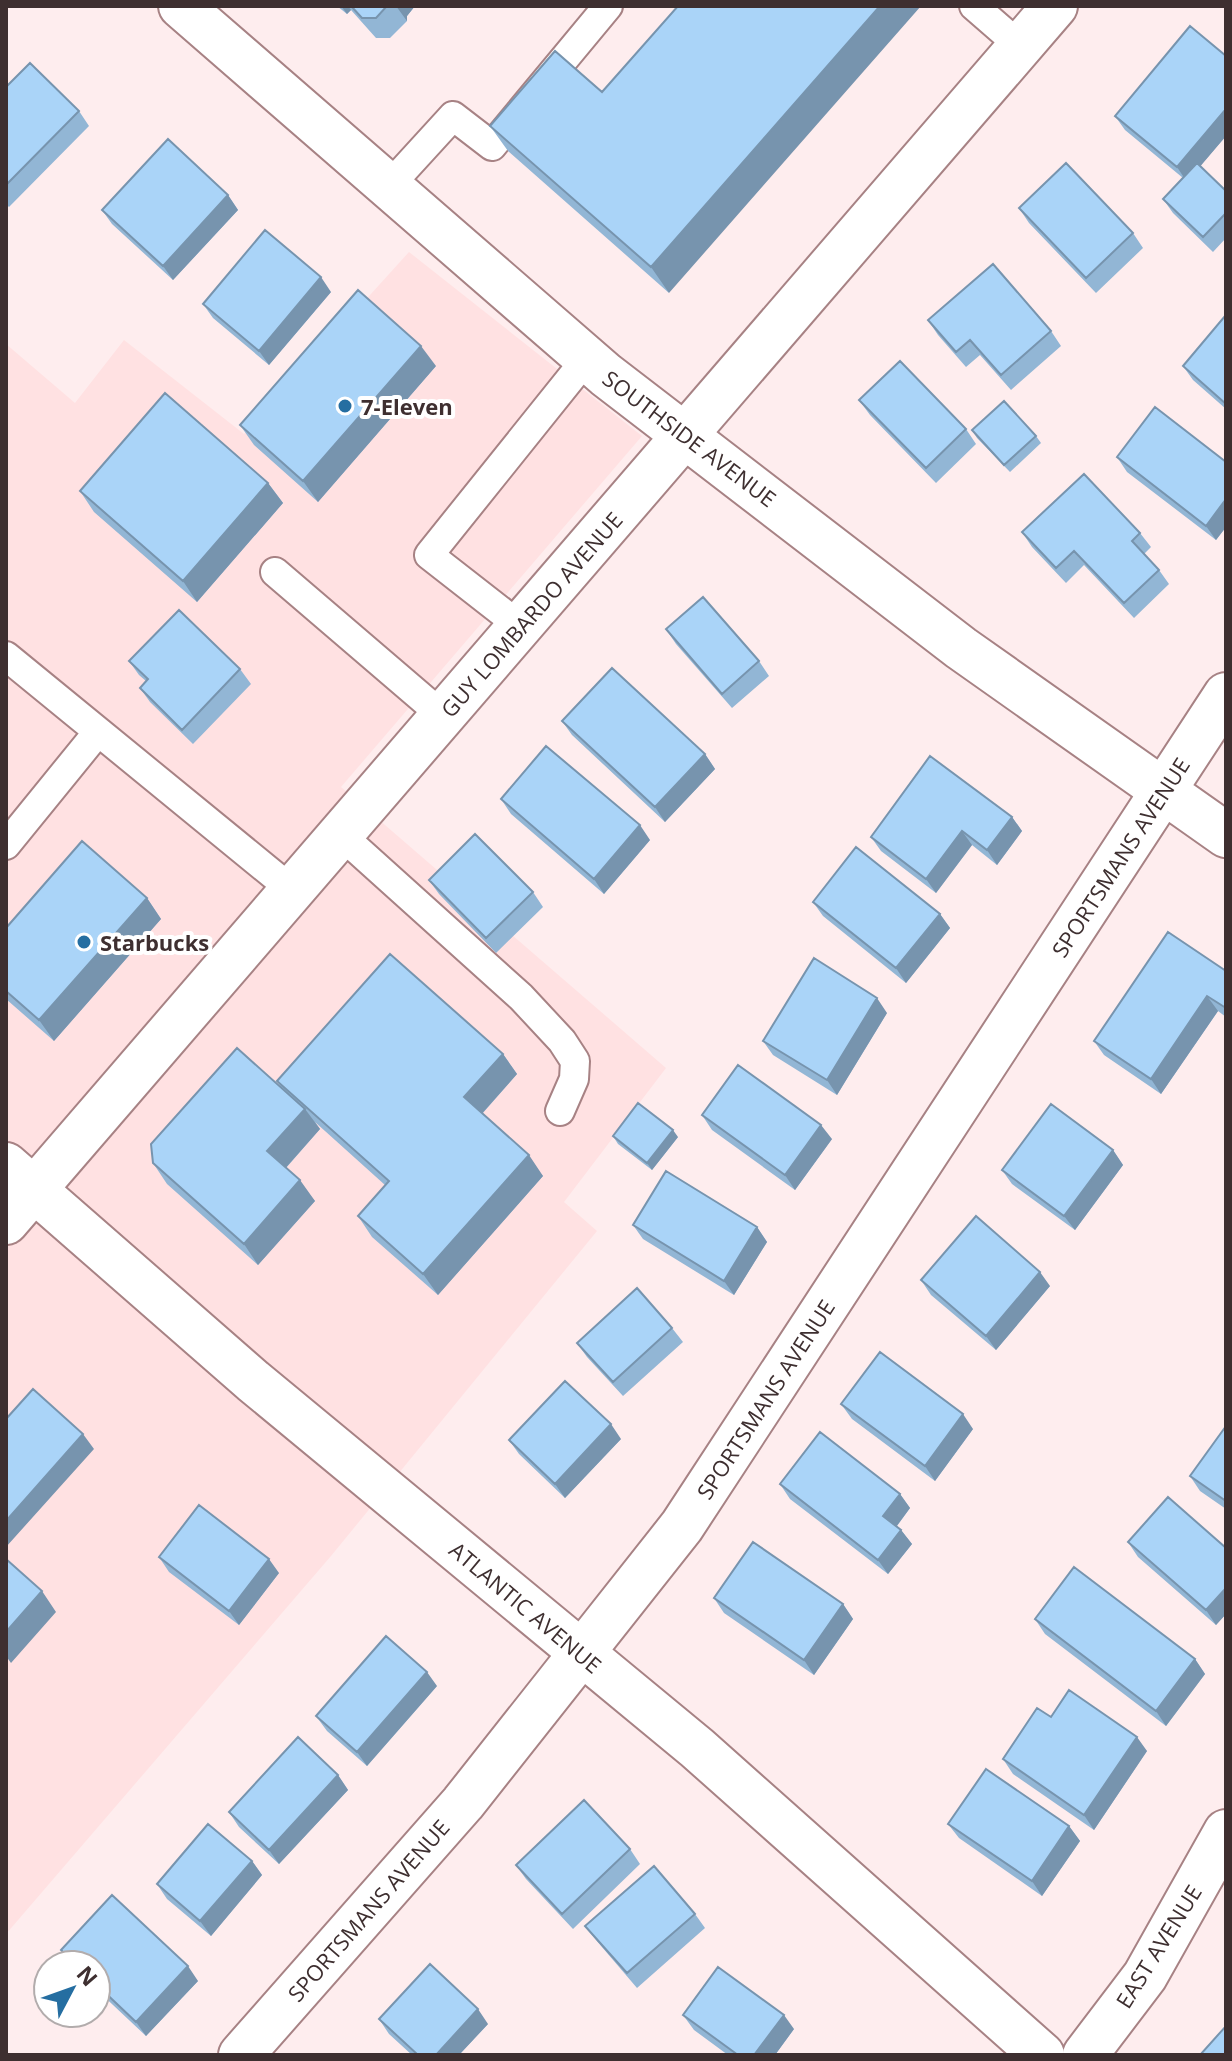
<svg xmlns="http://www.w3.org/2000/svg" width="1232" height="2061" font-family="'Open Sans',sans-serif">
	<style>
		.built { fill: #ffe1e2 }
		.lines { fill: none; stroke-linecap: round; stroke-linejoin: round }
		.service-casing { stroke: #a78284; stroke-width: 32 }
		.minor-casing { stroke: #a78284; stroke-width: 48 }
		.tertiary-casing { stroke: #a78284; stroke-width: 48 }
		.secondary-casing { stroke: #a78284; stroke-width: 48 }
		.service { stroke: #fff; stroke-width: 28 }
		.minor { stroke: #fff; stroke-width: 44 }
		.tertiary { stroke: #fff; stroke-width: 44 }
		.secondary { stroke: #fff; stroke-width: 44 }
		.wall { fill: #92b6d5 }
		.shaded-wall { fill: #7794ae }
		.building { fill: #aad4f8; stroke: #7794ae; stroke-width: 2 }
		.poi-dot { fill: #256ea1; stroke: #fff; stroke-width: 3 }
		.labels { text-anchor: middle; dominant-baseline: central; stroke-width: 8; stroke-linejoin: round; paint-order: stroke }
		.poi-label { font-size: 22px; font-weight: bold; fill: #3e2f30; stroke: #fff; text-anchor: start }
		.street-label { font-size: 22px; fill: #3e2f30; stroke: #fff }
	</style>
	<rect width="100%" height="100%" fill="#feedee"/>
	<!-- built -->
	<path class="built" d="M409 252 642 436 341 787 666 1068 564 1202 597 1231 331 1556 6 1934V344L75 403 124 340 244 434Z"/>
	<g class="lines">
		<defs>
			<path id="service" d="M974 6 1020 46
				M389 186 453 116 492 146 608 6
				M275 572 443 716
				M520 626 429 555 587 358
				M6 656 292 890
				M340 834 521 997 562 1041 575 1061 574 1079 560 1111
				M6 845 97 733"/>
			<path id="minor" d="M181 6 606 375 961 648 1226 835
				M241 2055 463 1803 682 1526 1226 695
				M1085 2055 1145 1976 1226 1832"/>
			<path id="tertiary" d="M6 1222 1055 6"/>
			<path id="secondary" d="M6 1165 253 1381 697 1748 1042 2055"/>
		</defs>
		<!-- service casing -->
		<use href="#service" class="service-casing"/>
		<!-- minor casing -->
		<use href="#minor" class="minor-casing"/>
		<!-- tertiary casing -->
		<use href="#tertiary" class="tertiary-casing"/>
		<!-- secondary casing -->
		<use href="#secondary" class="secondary-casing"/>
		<!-- service -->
		<use href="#service" class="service"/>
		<!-- minor -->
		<use href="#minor" class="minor"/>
		<!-- tertiary -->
		<use href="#tertiary" class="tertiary"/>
		<!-- secondary -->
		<use href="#secondary" class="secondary"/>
	</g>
	<!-- wall -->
	<path class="wall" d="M337 6H415L407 16V21L390 38H376L351 10 347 14Z
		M555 51 669 293 508 151 490 126Z
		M1226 56V136L1200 166 1226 191V238L1213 252 1173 213 1163 199 1183 178 1125 130 1115 116Z
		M6 87 79 111 89 126 9 207 6 204Z
		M228 195 238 210 173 280 112 224 102 210Z
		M1019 208 1133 233 1143 248 1096 293 1029 223Z
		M331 292 269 365 213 318 203 304Z
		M1226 317V409L1193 380 1183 366Z
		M928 320 1051 331 1061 346 1011 390 980 355 966 367 938 335Z
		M436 366 318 502 254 445 240 425Z
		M859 400 966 429 976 444 936 483 870 415Z
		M972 430 1036 436 1041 443 1010 472 977 438Z
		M1117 457 1226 462V527L1216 540 1127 472Z
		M268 483 283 503 197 602 94 512 80 491Z
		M1022 532 1140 533 1151 547 1144 554 1159 570 1169 584 1134 618 1084 565 1066 583 1032 547Z
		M666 629 759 661 769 676 732 708 676 644Z
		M129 661 240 669 251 684 193 744 150 702 140 688 146 681 139 675Z
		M562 721 705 754 715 769 665 822 572 735Z
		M501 799 650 840 604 894 511 814Z
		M1012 817 1022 831 997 865 972 845 936 893 881 851 871 837Z
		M429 880 533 892 543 907 496 953 439 894Z
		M147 898 161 919 54 1041 6 999V928Z
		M813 902 940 914 950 928 906 983 823 916Z
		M1226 971V1017L1218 1011 1161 1094 1104 1055 1094 1041Z
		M887 1013 837 1095 773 1055 763 1041Z
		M503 1054 517 1074 482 1114 543 1176 438 1295 372 1237 358 1216 385 1185 315 1122 320 1129 286 1168 315 1201 258 1265 167 1184 153 1163 281 1087 277 1081Z
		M702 1115 832 1139 795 1190 712 1130Z
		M613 1136 678 1137 652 1170 618 1144Z
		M1113 1150 1123 1165 1075 1230 1012 1184 1002 1170Z
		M633 1225 757 1227 767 1242 734 1295 643 1239Z
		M921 1280 1050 1286 996 1350 931 1295Z
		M672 1328 683 1342 623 1396 587 1357 577 1343Z
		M841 1404 973 1429 935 1481 852 1419Z
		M1226 1426V1509L1200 1491 1190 1476Z
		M621 1439 565 1498 519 1454 509 1440Z
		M780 1484 900 1494 910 1508 897 1526 901 1530 912 1544 888 1574 790 1499Z
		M1128 1542 1226 1548V1614L1216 1625 1138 1557Z
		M159 1557 279 1573 239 1625 169 1572Z
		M714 1598 843 1604 853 1619 814 1675 724 1613Z
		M1035 1619 1195 1659 1205 1674 1166 1726 1045 1634Z
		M437 1686 367 1766 327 1731 316 1716Z
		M1051 1717 1147 1751 1094 1830 1013 1774 1003 1759Z
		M338 1775 348 1790 279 1864 239 1827 229 1812Z
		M948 1824 1069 1826 1080 1841 1042 1896 959 1838Z
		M630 1849 640 1864 573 1929 526 1879 516 1865Z
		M252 1861 262 1875 211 1936 167 1899 157 1884Z
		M695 1914 705 1928 637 1988 596 1940 585 1926Z
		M61 1950 198 1981 146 2036 96 1989V1965H71Z
		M683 2015 794 2029 775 2055H728L694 2030Z
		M379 2019 488 2024 459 2055H412L389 2034Z"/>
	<!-- shaded-wall -->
	<path class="shaded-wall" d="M341 6H348L351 10 347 14Z
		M396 6H415L407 16V21Z
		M880 6H921L669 293 651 267Z
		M1226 109V136L1187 182 1177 167Z
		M228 195 238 210 173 280 163 266Z
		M321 277 331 292 269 365 259 351Z
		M421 346 436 366 318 502 303 481Z
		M268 483 283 503 197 602 183 581Z
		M1226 499V527L1216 540 1206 526Z
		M705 754 715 769 665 822 655 807Z
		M1012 817 1022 831 997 865 987 850Z
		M640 825 650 840 604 894 594 879Z
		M962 831 972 845 936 893 926 879Z
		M147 898 161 919 54 1041 39 1020Z
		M940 914 950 928 906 983 896 968Z
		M1207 996 1218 1011 1161 1094 1151 1079Z
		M877 998 887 1013 837 1095 827 1080Z
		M503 1054 517 1074 478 1118 464 1097Z
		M305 1109 320 1129 282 1172 267 1151Z
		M821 1125 832 1139 795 1190 785 1175Z
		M673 1130 678 1137 652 1170 647 1163Z
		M1113 1150 1123 1165 1075 1230 1064 1216Z
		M529 1155 543 1176 438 1295 423 1274Z
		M300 1180 315 1201 258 1265 244 1244Z
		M757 1227 767 1242 734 1295 724 1281Z
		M1040 1272 1050 1286 996 1350 986 1336Z
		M963 1414 973 1429 935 1481 925 1466Z
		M611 1424 621 1439 565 1498 555 1484Z
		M83 1434 94 1449 6 1547V1521Z
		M900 1494 910 1508 893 1531 883 1516Z
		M901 1530 912 1544 888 1574 878 1560Z
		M269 1559 279 1573 239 1625 229 1611Z
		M1226 1588V1614L1216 1625 1206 1610Z
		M42 1591 56 1612 11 1663 6 1656V1632Z
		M843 1604 853 1619 814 1675 804 1660Z
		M1195 1659 1205 1674 1166 1726 1156 1711Z
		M427 1672 437 1686 367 1766 357 1752Z
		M1137 1737 1147 1751 1094 1830 1084 1815Z
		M338 1775 348 1790 279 1864 269 1850Z
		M1069 1826 1080 1841 1042 1896 1032 1881Z
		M252 1861 262 1875 211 1936 200 1921Z
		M188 1966 198 1981 146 2036 136 2022Z
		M478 2009 488 2024 459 2055H436Z
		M784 2015 794 2029 775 2055H754Z"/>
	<!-- building -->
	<path class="building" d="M351 6H387L376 18H362Z
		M678 6H880L651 267 490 126 555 51 602 92Z
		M1190 26 1226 56V109L1177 167 1115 116Z
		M30 63 79 111 6 185V87Z
		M168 139 228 195 163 266 102 210Z
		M1066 163 1133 233 1086 278 1019 208Z
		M1197 163 1226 191V213L1203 237 1163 199Z
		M265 230 321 277 259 351 203 304Z
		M993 264 1051 331 1001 375 970 340 956 352 928 320Z
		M358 290 421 346 303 481 240 425Z
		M1225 316 1226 317V404L1183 366Z
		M900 361 966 429 926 468 859 400Z
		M165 393 268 483 183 581 80 491Z
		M1004 401 1036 436 1004 465 972 430Z
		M1155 407 1226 462V499L1206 526 1117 457Z
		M1084 474 1140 533 1132 541 1159 570 1124 603 1074 551 1056 568 1022 532Z
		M703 597 759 661 722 694 666 629Z
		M179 610 240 669 182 730 140 688 148 679 129 661Z
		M612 668 705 754 655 807 562 721Z
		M546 746 640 825 594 879 501 799Z
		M930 756 1012 817 987 850 962 831 926 879 871 837Z
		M475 834 533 892 486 938 429 880Z
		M82 841 147 898 39 1020 6 991V928Z
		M856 847 940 914 896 968 813 902Z
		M1168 932 1226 971V1008L1207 996 1151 1079 1094 1041Z
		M390 954 503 1054 464 1097 529 1155 423 1274 358 1216 389 1181 277 1081Z
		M814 958 877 998 827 1080 763 1041Z
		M237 1048 305 1109 267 1151 300 1180 244 1244 153 1163 151 1144Z
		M738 1065 821 1125 785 1175 702 1115Z
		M638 1103 673 1130 647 1163 613 1136Z
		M1051 1104 1113 1150 1064 1216 1002 1170Z
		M666 1171 757 1227 724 1281 633 1225Z
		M976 1216 1040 1272 986 1336 921 1280Z
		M637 1288 672 1328 613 1382 577 1343Z
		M880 1352 963 1414 925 1466 841 1404Z
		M565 1381 611 1424 555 1484 509 1440Z
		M33 1389 83 1434 6 1521V1419Z
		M1226 1426V1501L1190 1476Z
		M820 1432 900 1494 883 1516 901 1530 878 1560 780 1484Z
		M1168 1497 1226 1548V1588L1206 1610 1128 1542Z
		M199 1505 269 1559 229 1611 159 1557Z
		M753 1542 843 1604 804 1660 714 1598Z
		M6 1559 42 1591 6 1632Z
		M1074 1567 1195 1659 1156 1711 1035 1619Z
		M386 1636 427 1672 357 1752 316 1716Z
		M1069 1690 1137 1737 1084 1815 1003 1759 1037 1708 1051 1717Z
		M298 1737 338 1775 269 1850 229 1812Z
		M986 1769 1069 1826 1032 1881 948 1824Z
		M584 1800 630 1849 562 1914 516 1865Z
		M208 1824 252 1861 200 1921 157 1884Z
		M654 1866 695 1914 627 1973 585 1926Z
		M112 1895 188 1966 136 2022 96 1984V1965H76L61 1950Z
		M430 1964 478 2009 436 2055H418L379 2019Z
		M718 1967 784 2015 754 2055H738L683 2015Z
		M1226 2026V2055H1200Z"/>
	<!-- markers -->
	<g class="poi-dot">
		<circle cx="345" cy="406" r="8"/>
		<circle cx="84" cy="942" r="8"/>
	</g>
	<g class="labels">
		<!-- poi labels -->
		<g class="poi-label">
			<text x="361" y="406">7-Eleven</text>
			<text x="100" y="942">Starbucks</text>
		</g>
		<!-- street labels -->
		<g class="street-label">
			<text transform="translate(690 438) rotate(37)">SOUTHSIDE AVENUE</text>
			<text transform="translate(531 614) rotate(-49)">GUY LOMBARDO AVENUE</text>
			<text transform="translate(1120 857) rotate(-57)">SPORTSMANS AVENUE</text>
			<text transform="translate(765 1399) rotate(-57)">SPORTSMANS AVENUE</text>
			<text transform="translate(526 1607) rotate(40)">ATLANTIC AVENUE</text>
			<text transform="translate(368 1910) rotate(-49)">SPORTSMANS AVENUE</text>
			<text transform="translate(1158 1946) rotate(-58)">EAST AVENUE</text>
		</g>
	</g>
	<!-- border -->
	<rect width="1232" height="2061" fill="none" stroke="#3e2f30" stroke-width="16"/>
	<!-- north arrow -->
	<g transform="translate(72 1989) rotate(49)"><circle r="38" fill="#ffffff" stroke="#b2acac" stroke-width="2"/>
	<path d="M0-6L14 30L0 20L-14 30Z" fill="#256ea1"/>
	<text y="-12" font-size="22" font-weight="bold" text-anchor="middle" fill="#3e2f30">N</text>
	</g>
</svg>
